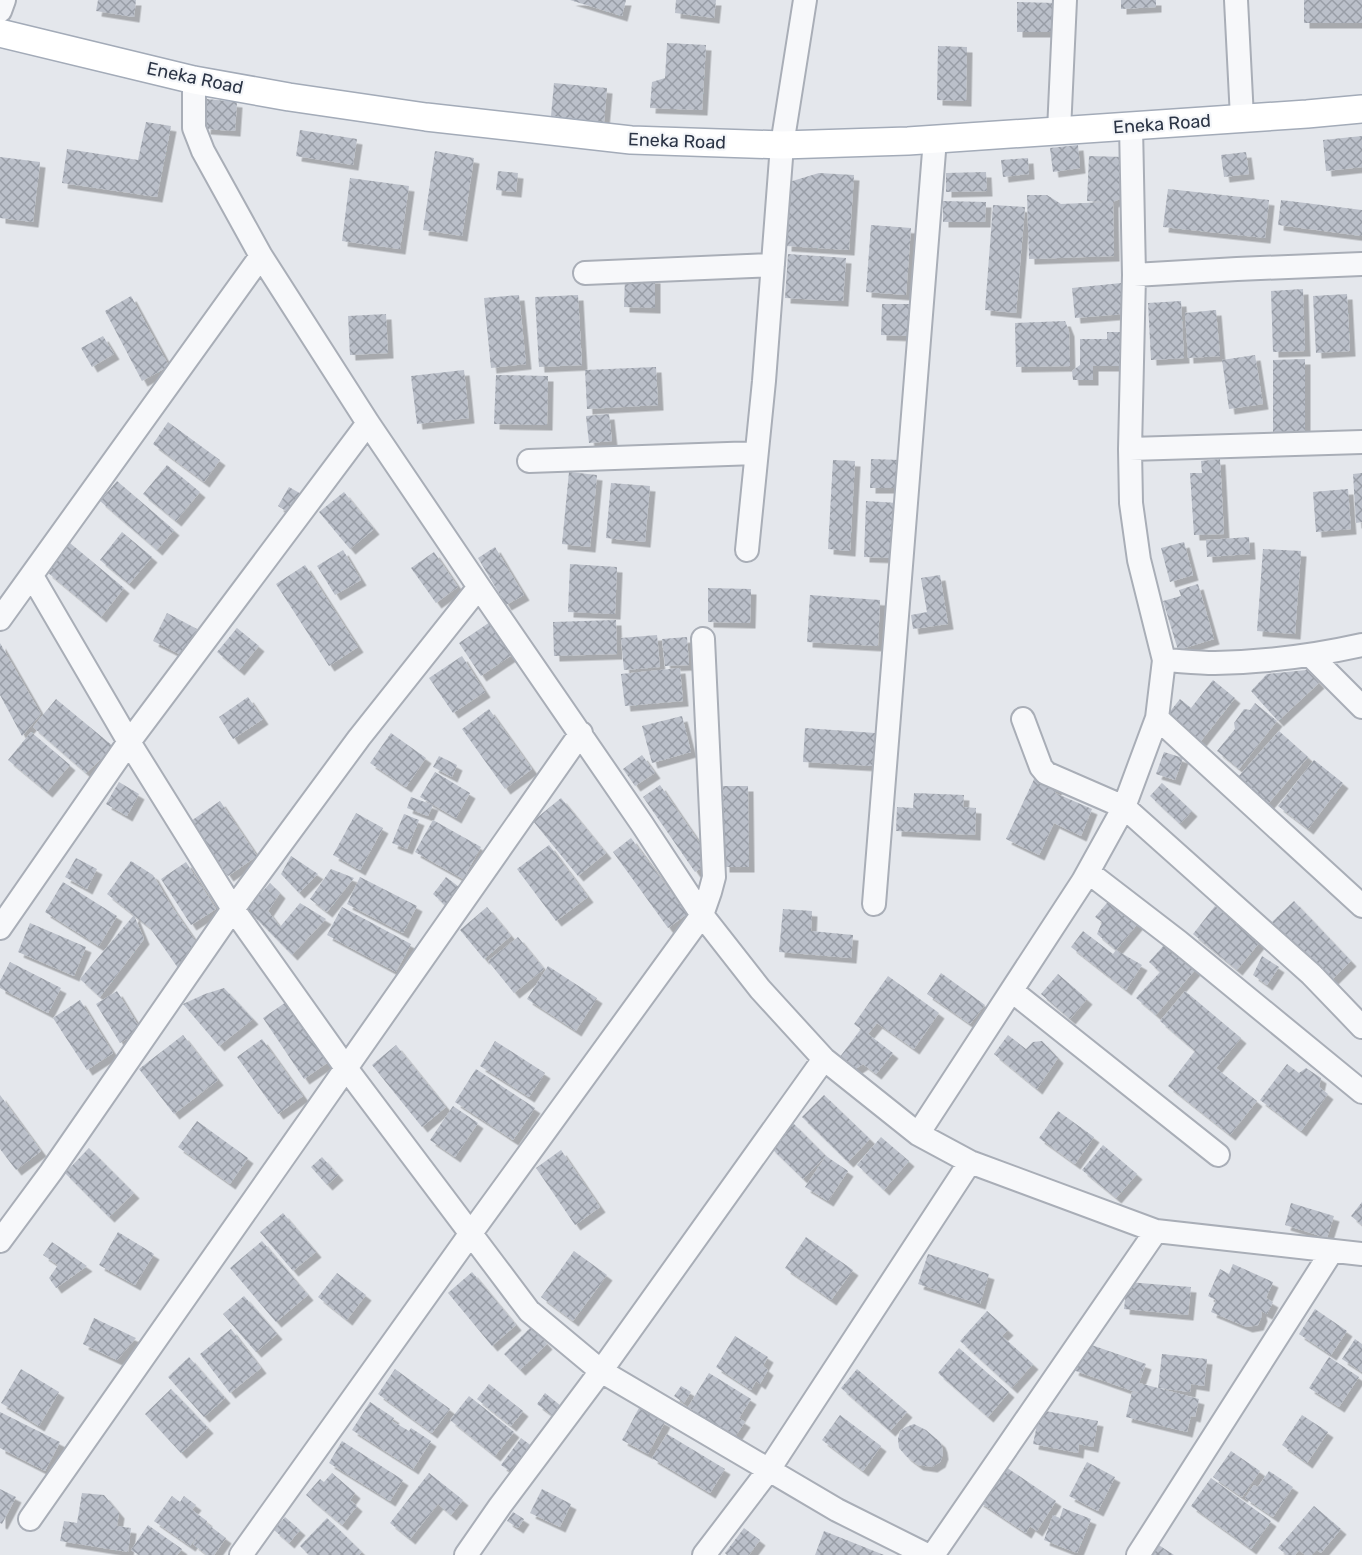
<svg xmlns="http://www.w3.org/2000/svg" width="1362" height="1555" font-family="Rubik,sans-serif">
	<style>
		.building { fill: url(#building-cross-hatch); filter: url(#shadow) }
		.lines { fill: none; stroke-linecap: round; stroke-linejoin: round }
		.minor-casing { stroke: #a9aeb7; stroke-width: 26 }
		.major-casing { stroke: #a3abb8; stroke-width: 30 }
		.minor { stroke: #f7f8fa; stroke-width: 22 }
		.major { stroke: #fff; stroke-width: 27 }
		.labels { text-anchor: middle; dominant-baseline: central; stroke-width: 4.5; stroke-linejoin: round; paint-order: stroke }
		.street-label { font-size: 18px; fill: #2b3445; stroke: #f4f6f9 }
	</style>
	<defs>
		<pattern id="building-cross-hatch" width="8" height="8" patternUnits="userSpaceOnUse" patternTransform="scale(1.5)"><rect width="8" height="8" fill="#bbc0ca"/><path d="M0 0l8 8M0 8l8-8" fill="none" stroke="#989da6"/></pattern>
		<filter id="shadow"><feDropShadow dx="5.5" dy="5.5" stdDeviation="0" flood-color="#0004"/></filter>
	</defs>
	<rect width="100%" height="100%" fill="#e4e7ec"/>
	<!-- building -->
	<path class="building" d="M98 0H136L134 17 96 11Z
		M570 0H626L622 16Z
		M676 0H716L714 18 675 13Z
		M1121 0H1156V7L1121 9Z
		M1304 0H1362V23H1304Z
		M1017 2 1055 3 1054 32H1017Z
		M667 43 706 45 702 110 650 108 652 82 665 78Z
		M938 46 967 47 966 101 937 100Z
		M554 83 607 88 604 122 551 116Z
		M207 99 237 102 235 131 205 129Z
		M146 122 171 126 157 197 62 183 67 149 138 160Z
		M300 130 357 139 353 165 296 156Z
		M1362 136V167L1326 171 1323 140Z
		M1078 145 1080 168 1053 172 1050 148Z
		M435 151 474 158 462 236 423 230Z
		M1246 152 1249 174 1224 177 1221 155Z
		M1089 156 1124 157 1122 198 1113 202 1114 256 1029 259 1027 195H1047L1061 204 1107 202 1087 201Z
		M0 157 40 162 33 222 0 218Z
		M1028 158 1029 174 1003 177 1001 160Z
		M498 171 518 173 516 192 496 190Z
		M986 172 987 191 946 192V173Z
		M819 173 854 175 849 250 786 246 789 182Z
		M350 178 409 186 400 249 342 241Z
		M1168 189 1269 200 1265 238 1163 227Z
		M1281 200 1362 210V236L1278 225Z
		M943 201 986 202 985 222H943Z
		M993 205 1025 207 1016 313 985 310Z
		M871 225 911 228 906 295 866 292Z
		M788 254 846 258 843 301 785 298Z
		M625 277 655 278V308L624 307Z
		M1121 283 1124 314 1075 318 1072 288Z
		M1303 289 1305 351 1273 352 1271 291Z
		M1347 294 1350 351 1316 353 1313 296Z
		M519 295 526 364 491 368 484 298Z
		M578 295 582 365 539 367 535 297Z
		M131 296 169 366 142 381 105 311Z
		M1181 301 1184 358 1151 360 1148 303Z
		M882 304H913L912 336 881 335Z
		M1216 310 1220 356 1188 358 1185 313Z
		M386 314 388 353 350 355 348 316Z
		M1065 321 1069 331 1070 366 1016 367 1015 323Z
		M1107 332H1121V366H1093V380H1073L1072 371 1080 365V339H1107Z
		M103 336 114 354 92 367 81 348Z
		M1255 355 1263 404 1229 409 1222 360Z
		M1305 359V432L1273 433V360Z
		M656 367 658 405 587 409 585 370Z
		M464 370 469 418 417 424 411 376Z
		M496 375 548 376 547 425 494 424Z
		M609 414 612 441 589 443 586 416Z
		M168 422 220 460 204 482 153 444Z
		M871 459 900 460 899 488H870Z
		M1220 459 1224 534 1194 535 1190 473H1202L1201 461Z
		M833 460 855 461 850 551 828 549Z
		M167 465 200 492 176 521 143 494Z
		M569 472 597 475 590 547 562 544Z
		M1362 473V522L1356 523 1353 474Z
		M117 481 174 530 157 550 100 501Z
		M611 483 650 486 645 542 606 538Z
		M289 487 303 495 292 515 278 506Z
		M1348 489 1351 529 1316 532 1313 492Z
		M344 492 374 529 350 549 319 512Z
		M866 501 897 503 895 558 864 557Z
		M122 532 152 557 129 584 100 560Z
		M1249 537 1250 554 1207 557 1206 540Z
		M1184 542 1193 575 1170 582 1161 548Z
		M70 543 124 588 101 617 47 572Z
		M495 547 524 595 506 605 478 558Z
		M1263 549 1301 551 1295 634 1257 631Z
		M343 550 361 580 335 595 317 566Z
		M434 552 458 587 436 603 411 568Z
		M570 564 617 567 615 614 568 612Z
		M305 565 358 647 329 666 276 584Z
		M940 575 948 624 913 629 911 615 927 612 921 578Z
		M1198 584 1214 639 1178 650 1163 601 1181 596 1179 590Z
		M708 588 751 589 750 623 708 622Z
		M810 595 880 600 878 646 807 642Z
		M167 613 197 629 183 656 153 641Z
		M616 620 617 654 554 656 553 622Z
		M490 622 512 655 481 676 459 643Z
		M237 628 259 646 239 670 217 652Z
		M657 635 660 667 624 670 621 638Z
		M687 637 689 665 665 666 662 639Z
		M0 643 41 714 22 736 0 695Z
		M462 656 485 692 453 713 429 678Z
		M680 668 683 701 625 706 621 674Z
		M1307 670 1319 683 1278 721 1251 691 1267 674Z
		M1213 680 1235 698 1201 741 1168 714 1180 699 1191 708Z
		M248 697 263 719 233 739 219 717Z
		M56 699 114 747 86 773 33 727Z
		M1255 703 1277 721 1239 769 1217 751 1235 729 1234 723 1244 709 1250 710Z
		M489 709 532 769 505 789 462 729Z
		M682 716 691 752 652 763 642 726Z
		M805 728 875 733 873 766 803 762Z
		M1279 731 1308 757 1268 804 1238 777Z
		M31 732 70 765 47 792 8 760Z
		M391 733 426 758 406 787 370 763Z
		M1164 752 1183 758 1175 780 1156 774Z
		M642 755 655 773 635 786 623 769Z
		M439 756 457 765 452 777 433 767Z
		M1314 760 1343 783 1308 829 1278 806Z
		M435 772 470 793 456 818 420 797Z
		M1036 775 1058 785 1055 793 1092 809 1081 836 1054 823 1039 855 1006 839Z
		M119 782 139 794 127 816 106 804Z
		M1162 783 1192 811 1180 824 1150 796Z
		M660 785 712 861 695 872 643 797Z
		M723 786H748L749 867H724Z
		M914 793 964 795 963 807 976 808 975 835 896 831 897 807 913 808Z
		M411 797 433 805 428 816 407 808Z
		M561 798 606 853 578 876 533 821Z
		M220 801 257 856 228 876 191 821Z
		M356 813 383 828 360 870 333 855Z
		M404 814 419 820 407 849 392 843Z
		M433 820 481 847 463 879 415 852Z
		M631 838 687 914 668 928 613 852Z
		M549 845 588 897 556 921 517 869Z
		M291 856 318 874 299 893 281 874Z
		M76 858 97 869 87 889 65 877Z
		M131 861 153 875 172 907 199 946 178 968 150 928 107 894Z
		M186 862 216 909 191 925 161 879Z
		M331 869 354 878 327 912 310 899Z
		M360 877 417 906 403 933 347 904Z
		M446 877 459 887 445 905 433 894Z
		M63 882 117 916 99 946 45 912Z
		M270 883 280 893 268 911 280 927 300 903 326 919 292 955 247 909Z
		M1112 897 1140 921 1116 950 1097 934 1102 922 1095 917Z
		M1294 901 1351 961 1329 983 1272 922Z
		M1215 906 1260 942 1237 970 1193 934Z
		M342 907 411 944 396 972 327 935Z
		M487 907 511 936 484 959 460 930Z
		M783 909 812 911 811 931 853 935 851 958 779 952Z
		M134 915 144 939 100 997 80 979Z
		M30 923 86 947 74 976 18 952Z
		M1083 931 1113 954 1116 950 1142 965 1126 990 1071 947Z
		M518 937 544 969 514 993 488 961Z
		M1165 944 1195 970 1156 1015 1136 998 1160 972 1149 962Z
		M1262 956 1279 967 1267 985 1253 975Z
		M10 962 61 988 48 1013 0 988V981Z
		M548 966 597 998 576 1031 527 999Z
		M941 973 985 1005 970 1024 927 994Z
		M1058 974 1087 999 1070 1019 1041 994Z
		M888 976 939 1013 914 1049 877 1023 868 1034 893 1053 876 1074 863 1064 854 1070 839 1058 861 1029 854 1024Z
		M224 988 253 1019 219 1046 183 1004 205 994Z
		M117 991 141 1030 120 1043 96 1004Z
		M1185 991 1241 1038 1216 1068 1257 1101 1230 1135 1168 1086 1195 1051 1160 1021Z
		M80 1000 113 1053 87 1070 53 1018Z
		M289 1000 330 1061 304 1079 263 1018Z
		M183 1035 218 1080 174 1114 139 1069Z
		M1008 1035 1026 1049 1033 1042 1042 1041 1058 1058 1037 1089 994 1054Z
		M262 1039 303 1096 278 1114 237 1057Z
		M495 1041 545 1073 529 1097 480 1066Z
		M396 1045 446 1107 422 1127 372 1065Z
		M1287 1064 1299 1073 1306 1068 1321 1078 1319 1087 1328 1094 1301 1131 1260 1100Z
		M476 1069 535 1108 513 1140 455 1102Z
		M0 1095 41 1151 16 1170 0 1149Z
		M824 1095 870 1139 848 1162 802 1117Z
		M453 1106 478 1123 455 1157 430 1140Z
		M1058 1111 1094 1137 1075 1164 1039 1138Z
		M197 1121 248 1158 230 1184 178 1147Z
		M793 1123 826 1156 803 1179 770 1147Z
		M881 1137 909 1161 884 1190 857 1165Z
		M1103 1145 1137 1174 1116 1198 1082 1170Z
		M89 1148 134 1193 109 1217 65 1173Z
		M561 1150 600 1207 575 1225 536 1168Z
		M826 1156 848 1171 828 1201 805 1187Z
		M322 1157 338 1175 327 1185 311 1167Z
		M1362 1202V1225L1351 1216Z
		M1291 1203 1334 1216 1327 1238 1285 1225Z
		M283 1213 316 1252 293 1271 260 1232Z
		M118 1232 154 1254 135 1285 99 1265Z
		M806 1237 853 1270 831 1300 785 1268Z
		M262 1241 308 1295 276 1322 230 1268Z
		M52 1242 87 1266 56 1288 49 1278 58 1265 43 1255Z
		M574 1251 607 1275 573 1321 541 1297Z
		M928 1254 989 1274 980 1304 918 1284Z
		M1233 1264 1273 1282 1266 1298 1273 1302 1267 1314 1261 1311 1262 1316 1258 1325 1247 1327 1211 1312 1216 1300 1208 1296 1220 1269 1229 1274Z
		M472 1272 516 1325 492 1346 448 1293Z
		M337 1273 366 1295 347 1320 318 1297Z
		M1127 1282 1191 1287 1188 1315 1124 1309Z
		M244 1296 277 1334 256 1352 223 1314Z
		M1315 1309 1347 1331 1331 1355 1299 1334Z
		M987 1311 1008 1330 1002 1336 1033 1364 1012 1388 960 1341Z
		M94 1318 136 1338 117 1360 83 1344Z
		M531 1327 547 1344 520 1370 504 1354Z
		M231 1329 261 1368 230 1393 200 1354Z
		M735 1336 768 1357 763 1366 768 1370 760 1384 756 1381 751 1390 716 1367Z
		M1355 1339 1362 1344V1372L1342 1359Z
		M1083 1342 1146 1364 1139 1383 1158 1388 1162 1354 1207 1359 1204 1386 1191 1384 1190 1392 1158 1388 1199 1399 1195 1417 1191 1416 1187 1432 1126 1417 1132 1392 1141 1394 1073 1370Z
		M959 1348 1009 1392 988 1417 938 1373Z
		M189 1357 225 1398 204 1417 168 1377Z
		M1329 1357 1359 1377 1339 1407 1309 1388Z
		M21 1369 59 1392 39 1426 1 1403Z
		M395 1369 450 1409 432 1433 378 1394Z
		M857 1369 907 1412 890 1431 841 1388Z
		M709 1373 751 1399 739 1418 745 1422 735 1437 688 1407Z
		M489 1384 523 1411 511 1426 477 1399Z
		M681 1386 691 1392 684 1403 674 1396Z
		M171 1389 208 1428 181 1453 145 1414Z
		M545 1393 561 1406 553 1416 537 1404Z
		M469 1396 514 1432 495 1456 450 1420Z
		M370 1402 394 1418 392 1421 409 1431 411 1428 431 1441 413 1469 352 1430Z
		M639 1408 665 1422 648 1454 622 1440Z
		M1040 1410 1098 1421 1093 1447 1079 1444 1078 1453 1033 1444Z
		M0 1412 60 1442 45 1471 0 1448Z
		M840 1415 881 1446 863 1471 822 1440Z
		M1302 1415 1328 1432 1307 1463 1282 1445Z
		M914 1424 926 1430 940 1442 942 1447 943 1454 940 1462 932 1467 918 1465 906 1456 899 1448 898 1439 900 1431 906 1427Z
		M667 1434 725 1469 710 1493 652 1458Z
		M521 1438 533 1447 514 1474 501 1465Z
		M342 1441 403 1480 390 1501 329 1463Z
		M1231 1451 1260 1471 1242 1497 1213 1477Z
		M1087 1462 1115 1477 1098 1511 1069 1496Z
		M1003 1465 1056 1501 1037 1531 1030 1526 1026 1533 978 1501Z
		M1269 1471 1293 1487 1273 1517 1245 1498 1254 1485 1258 1487Z
		M332 1473 355 1493 350 1500 357 1506 342 1525 306 1495 320 1479 324 1482Z
		M429 1473 463 1500 451 1515 438 1504 410 1539 390 1523Z
		M1211 1478 1271 1521 1251 1549 1191 1506Z
		M0 1489 16 1497 2 1524 0 1523Z
		M542 1489 571 1504 560 1527 530 1513Z
		M82 1493 104 1495 119 1513 117 1526 131 1528 128 1552 60 1541 64 1521 77 1523Z
		M172 1496 180 1502 184 1496 196 1505 192 1510 207 1521 206 1523 226 1538 214 1555H207L193 1544 201 1531 190 1546 154 1521Z
		M1314 1506 1341 1529 1321 1553 1317 1550 1312 1555H1305L1299 1550 1295 1555H1287L1278 1548Z
		M1063 1508 1091 1519 1077 1553 1044 1540 1053 1515 1060 1518Z
		M513 1512 524 1519 518 1528 507 1521Z
		M285 1517 300 1530 289 1543 274 1530Z
		M327 1518 362 1552 359 1555H309L300 1546Z
		M148 1525 182 1549 177 1555H139L131 1550Z
		M744 1528 760 1540 749 1555H727L725 1553Z
		M824 1531 884 1555H815Z
		M1154 1542 1174 1555H1146Z"/>
	<g class="lines">
		<defs>
			<path id="minor" d="M1236 0 1242 118
				M0 11 4 0
				M194 80V128L203 151 261 256 368 423 479 587 642 824 702 915 760 989 824 1059 918 1134 970 1162 1156 1231 1362 1254
				M1059 131 1065 0
				M585 273 773 265
				M1134 275 1237 269 1362 264
				M1130 449 1362 442
				M529 461 756 453
				M747 550 764 381 782 145 805 0
				M32 576 129 742 233 909 346 1068 529 1311 601 1371 837 1510 927 1555
				M0 619 261 256
				M1310 655 1362 707
				M1164 660C1181 661 1198 663 1215 663 1265 662 1313 656 1362 645
				M1157 718 1362 906
				M1023 719 1041 767 1046 773 1124 807 1311 974 1362 1027
				M1088 872 1179 942 1362 1092
				M874 904 935 139
				M0 928 129 742 368 423
				M1012 991 1218 1155
				M918 1134 1083 881 1124 807 1157 718 1164 660 1139 560 1131 503 1130 449 1134 275 1131 126
				M0 1241 51 1172 233 909 359 738 479 587
				M30 1519 581 733
				M241 1555 471 1233 702 915 710 892 714 877 703 639
				M466 1555 500 1506 601 1371 824 1059
				M704 1555 768 1471 970 1162
				M933 1555 1156 1231
				M1138 1555 1332 1251"/>
			<path id="major" d="M0 33 194 80 289 97 426 117 631 140 782 145 908 141 1307 114 1362 109"/>
		</defs>
		<!-- minor casing -->
		<use href="#minor" class="minor-casing"/>
		<!-- major casing -->
		<use href="#major" class="major-casing"/>
		<!-- minor -->
		<use href="#minor" class="minor"/>
		<!-- major -->
		<use href="#major" class="major"/>
	</g>
	<g class="labels">
		<!-- street labels -->
		<g class="street-label">
			<text transform="translate(195 78) rotate(12)">Eneka Road</text>
			<text transform="translate(1162 124) rotate(-4)">Eneka Road</text>
			<text transform="translate(677 141) rotate(2)">Eneka Road</text>
		</g>
	</g>
</svg>
